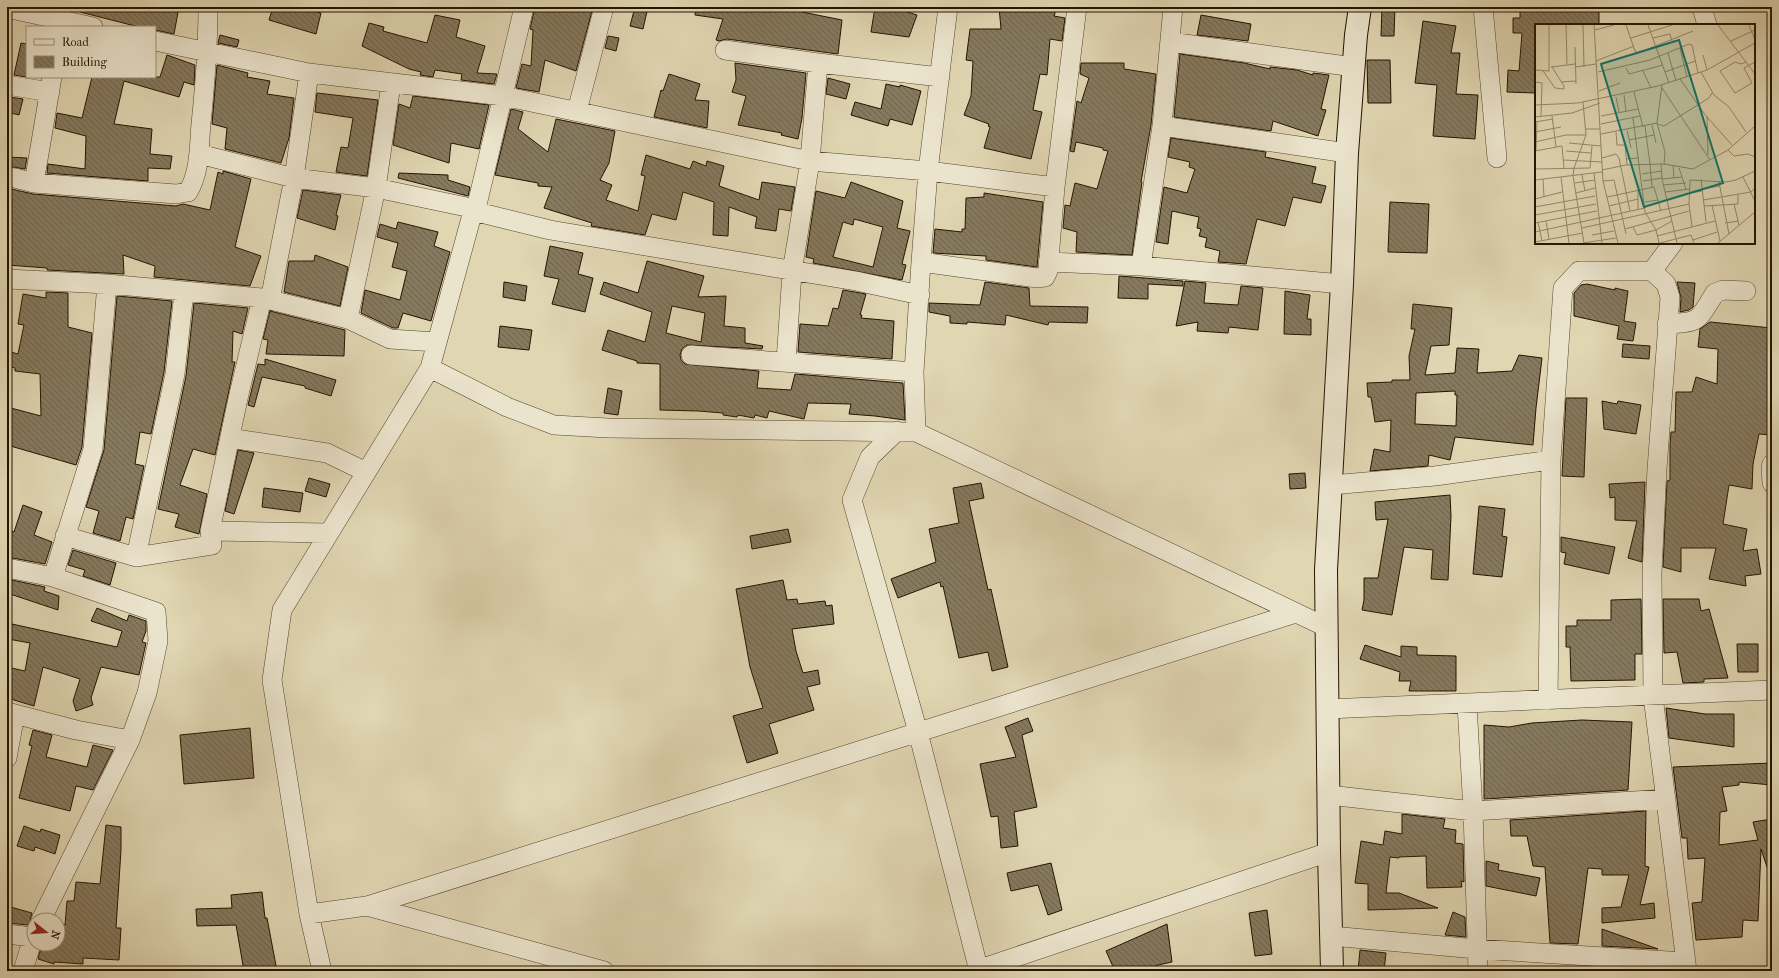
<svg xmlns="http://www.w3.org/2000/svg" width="1779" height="978" font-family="'IM FELL French Canon',serif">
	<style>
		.building { fill: url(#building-back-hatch); stroke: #241400; fill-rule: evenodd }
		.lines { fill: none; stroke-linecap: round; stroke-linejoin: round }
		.street-casing { stroke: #53442c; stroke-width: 20 }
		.secondary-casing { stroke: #241400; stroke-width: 24 }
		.street { stroke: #ebe4cd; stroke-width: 19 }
		.secondary { stroke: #ebe4cd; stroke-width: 22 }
		.inset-road { fill: none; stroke: #95886b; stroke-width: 1 }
		.view { fill: #0f766e; fill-opacity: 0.15; stroke: #0f766e; stroke-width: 2 }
		.inset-edge { fill: none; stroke: #241400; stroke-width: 2 }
	</style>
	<defs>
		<pattern id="building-back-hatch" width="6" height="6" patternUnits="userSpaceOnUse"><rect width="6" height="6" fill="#86795d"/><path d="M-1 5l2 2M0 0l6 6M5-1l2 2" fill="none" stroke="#6d624a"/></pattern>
	</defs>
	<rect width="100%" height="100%" fill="#e0d6b2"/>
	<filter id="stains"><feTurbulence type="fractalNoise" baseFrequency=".005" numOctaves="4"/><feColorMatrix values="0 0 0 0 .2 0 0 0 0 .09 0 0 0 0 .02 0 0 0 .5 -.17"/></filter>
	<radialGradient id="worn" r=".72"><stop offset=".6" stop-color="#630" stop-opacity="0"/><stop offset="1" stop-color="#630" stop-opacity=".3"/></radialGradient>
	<!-- building -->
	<path class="building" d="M81 7H179L174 34 155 30V27H139L80 12Z
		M273 7H297L321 13 316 34 269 20Z
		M535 7H593L576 71 545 60 539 92 516 88 522 64 531 66 533 30 530 29Z
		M635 7H648L643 29 630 26Z
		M696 7H804L802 12 842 20 838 54 727 39 719 41 716 40 723 19 695 15Z
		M875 7 901 10 917 15 909 37 871 32Z
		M999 7H1057L1054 16 1065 18 1062 41 1050 39 1047 75 1040 74 1033 110 1042 112 1031 159 984 148 990 127 988 126 989 124 964 115 971 96 973 61 966 60 970 29H1001Z
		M1382 7H1395L1394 36H1381Z
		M1520 7H1599V25H1536V93L1507 92 1508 70 1519 71 1522 33H1513V18H1520Z
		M435 15 460 20 456 37 485 46 477 73 497 74 494 84 461 80 462 74 435 70 433 77 420 75 421 72 409 69 362 46 369 23 384 27 383 31 427 43Z
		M1201 15 1251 24 1248 41 1197 35Z
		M1423 21 1456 26 1451 53H1460L1456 94 1478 95 1475 139 1433 136 1437 85 1415 83Z
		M220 35 239 40 237 47 218 43Z
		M608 36 619 38 616 51 605 48Z
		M21 43 27 44V77L14 75Z
		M1180 54 1244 63 1270 69V67L1297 70 1313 75V73L1329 75 1321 109 1326 110 1318 136 1273 121 1271 131 1174 117Z
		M167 55 195 65 194 85 184 82 179 97 124 81 114 124 152 129 150 154 172 156 170 169 148 168V181L47 173 48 164 85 169 86 136 55 128 57 113 82 118 92 77H160Z
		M1367 60H1390L1391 103H1368Z
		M735 63 806 73 802 118 798 139 781 135 782 133 738 125 746 96 732 92 736 80Z
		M1081 63H1124V69L1156 74 1151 125 1141 182H1142L1132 255 1076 252 1077 232 1063 228 1065 205 1070 206 1075 183 1097 189 1108 151 1103 150V148L1076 142 1074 152 1070 151 1077 101 1081 103 1089 78 1080 74Z
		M217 65 248 73 247 77 270 81 267 94 294 98 289 138 281 163 225 149 227 128 212 124Z
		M669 74 700 84 695 100 709 101 707 128 654 117 661 90 663 91Z
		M828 78 850 84 846 99 826 94Z
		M886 84 900 87V85L921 91 912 125 890 119 888 126 851 115 855 102 881 109Z
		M317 93 378 100 367 176 336 172 341 147 348 148 353 118 315 112Z
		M413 96 489 105 479 149 451 143 449 163 393 145 399 104 410 108Z
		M9 97 23 99 19 115 7 112Z
		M511 109 523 112 518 129 548 152 556 119 615 131 609 163 600 180 612 185 606 200 638 211 645 176 641 175 646 155 690 169 693 161 706 166 707 161 724 166 719 186 759 200 762 182 795 187 791 211 779 209 776 231 755 228 757 217 729 207 728 236 713 235 714 202 683 192 676 220 652 214 645 235 591 226 592 223 544 208 552 187 538 186V183L495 175Z
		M1171 138 1266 152 1265 157 1316 167 1312 183 1326 186 1321 203 1293 197 1285 226 1257 219 1246 264 1218 262 1220 251 1205 247 1207 238 1199 236 1201 229 1197 228 1199 217 1172 211 1168 244 1156 242 1164 187 1187 193 1195 169 1189 167 1190 162 1168 157Z
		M7 157 27 158 25 169 7 166Z
		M223 171 251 179 235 247 261 256 250 286 154 277 155 266 123 255 124 274 47 270V268L7 265V188L33 194 176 206 183 204 210 210 218 172 223 174Z
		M399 173 448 175V180L470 187 468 196 398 178Z
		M851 182 903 201 897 228 910 231 902 264 906 265 902 280 813 263 814 259 806 257 816 191 845 198ZM854 219 883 227 873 267 833 257 843 222 853 225Z
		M303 190 341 195 336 215 338 216 335 230 297 218Z
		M984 193 1043 202 1037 267 986 260V256L933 253 935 229 962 232V229H965L966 198 984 197Z
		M1390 202 1429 204 1427 253 1388 252Z
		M398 222 438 232 434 246 450 252 431 321 403 313 398 328H393L361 313 365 290 400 300 407 271 392 267 398 243 377 237 380 224 396 229Z
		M550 246 583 253 578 274 593 278 585 312 552 304 559 279 544 276Z
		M315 255 348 267 340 306 284 292 289 261H314Z
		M647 261 704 276 698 297 726 296 724 326 745 328V343L763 346 762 349 687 345 682 349 680 355 681 360 685 364 759 371 757 388 791 390 795 374 903 383 905 420 875 416 849 414 851 404 808 403 804 419 769 411 767 418 755 415 754 418 738 415 737 417 723 415V413L698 411 660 410V364L637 363V361L602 350 608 330 645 342 652 312 600 294 604 282 638 293ZM672 306 705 313 701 342 666 333Z
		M1119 276 1183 281V286L1148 284V299L1118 298Z
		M1185 281 1206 283 1204 303 1238 305 1241 286 1263 288 1258 330 1229 327 1228 333 1197 331 1198 322 1176 326Z
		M504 282 527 286 525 301 503 297Z
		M985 282 1029 288 1030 306 1088 307 1087 323 1049 322 1048 325 1006 315 1005 325 967 322V324L950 323V316L929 312V303L980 305Z
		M1677 282 1695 283 1693 307 1689 310 1680 312 1681 298Z
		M1587 284 1615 290V288L1628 291 1624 321 1636 323 1633 341 1617 339 1619 326 1574 316V293L1581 285Z
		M843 290 866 294 860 315H862L861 318 894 321 892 359 798 352 800 324 828 326 833 308 838 309Z
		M1285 291 1310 295 1307 319H1311V335L1284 334Z
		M46 292 68 293V327L92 333 82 447 76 465 7 445V407L41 416 40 374 15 371V368L7 366V351L18 354 24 325 18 324 23 294 46 298Z
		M117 296 172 301 164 372 151 434 140 432 135 464 144 466 133 519 126 517 120 541 93 533 99 511 86 507 104 450Z
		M194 303 248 308 242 334 233 331 232 362H235L215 455 193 449 180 485 207 494 199 534 175 527 179 514 158 509 186 376Z
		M1413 304 1452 308 1449 345 1431 346 1425 375 1455 373 1457 348 1479 349 1477 373 1512 371 1519 355 1542 358 1536 408 1533 445 1455 437 1450 460 1429 455 1428 466 1370 471 1374 449 1390 452 1391 420 1375 422 1371 397H1368L1367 383 1392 382V380H1410L1409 356 1415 329H1411ZM1455 391V395H1457L1456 426 1415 424 1416 393Z
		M270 311 345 330 344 356 266 354 268 340 263 339Z
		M1710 322 1772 328V360L1768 386 1772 387V402L1768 420H1772V435L1759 434 1753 464 1752 489 1729 485 1723 524 1747 529 1743 551 1757 549 1761 574 1745 576 1746 586 1709 579 1716 548H1681V572L1663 567 1667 481 1670 480V445L1671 432H1675L1676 392H1692L1696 377 1717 384 1718 349 1698 347 1700 329Z
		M500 326 532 330 529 350 498 347Z
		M1623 344 1650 346 1649 359 1622 357Z
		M265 359 336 380 331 396 305 388V386L262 377 254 407 248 405 258 364 265 365Z
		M608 388 622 391 618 415 604 413Z
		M1566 398H1587L1584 477 1562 476Z
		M1602 401 1617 404 1618 401 1641 405 1636 434 1604 429Z
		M238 450 254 453 234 514 225 511Z
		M1305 473 1306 488 1290 489 1289 474Z
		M309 478 330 484 326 497 305 491Z
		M1645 482 1642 562 1628 558 1637 521 1615 520V497L1610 498 1609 484Z
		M981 483 984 498 969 501 988 590 991 589 1008 667 992 671 988 652 959 658 943 586 941 587 940 582 898 598 891 579 936 562 929 529 959 523 953 488Z
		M264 488 303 493 300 512 262 507Z
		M1450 495 1451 516 1448 580 1431 579 1433 550 1404 547 1392 615 1362 610 1364 600V578H1378L1388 519 1376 520 1375 502Z
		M23 505 42 512 34 535 52 542 45 564 7 557V529L14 532Z
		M1479 506 1505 509 1502 536 1507 537 1502 577 1473 574Z
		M788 529 791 542 752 549 750 536Z
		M1561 537 1615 547 1609 574 1564 564 1566 553 1561 552Z
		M73 550 116 563 110 585 83 576 85 570 68 565Z
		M7 579 45 587 44 591 59 596 58 610 7 593Z
		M783 580 787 600 797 599 798 604 825 601 826 606 832 605 834 624 792 629 796 651 803 673 818 670 820 684 807 687 814 710 769 724 778 753 747 763 733 716 763 708 750 667 736 589Z
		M1641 599 1642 654H1635V680L1571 681 1570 647H1566V626H1577V620H1611V600Z
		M1663 599H1699L1701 611 1709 609 1728 678 1704 679V682L1683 683 1677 652 1664 653Z
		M97 608 127 621 129 615 146 621V631L142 642 146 643 139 675 101 667 91 698 93 705 76 711 73 701 80 679 43 667 34 706 7 698V667L25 671 30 643 8 639 12 624 117 647 122 631 91 621Z
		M1737 644H1758V672H1738Z
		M1365 645 1401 657V646L1417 647V655L1456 656V691H1409L1411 681H1399L1400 672 1360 659Z
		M1666 708 1705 714H1734V747L1669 738Z
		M1028 718 1033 731 1022 735 1037 807 1014 812 1018 846 1001 848 998 816 991 817 980 764 1016 757 1005 727Z
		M1582 720 1632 722 1628 790 1484 799V725L1509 727 1532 723Z
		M250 728 254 778 184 784 180 735Z
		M33 730 52 735 46 757 87 767 93 745 113 750 93 790 76 786 70 811 19 798 32 746 29 745Z
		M1772 763V785L1739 782V785L1722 787 1727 811 1720 812 1719 845 1758 840 1753 822 1772 819V872L1769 873 1761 849 1758 921 1743 920 1742 937 1696 940 1692 903 1702 902 1705 858 1688 859 1687 838H1682L1673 767Z
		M1646 811 1645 866 1649 867 1640 905 1654 903 1655 918 1602 923V908L1621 907 1629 875H1602V869L1588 868 1578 944 1550 943 1545 867 1533 866 1527 836H1511L1510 820Z
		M1402 814 1445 819 1443 828 1456 830 1455 843 1463 844 1464 882 1461 881 1462 887 1427 888 1426 856 1399 857V858L1390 857 1386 893H1399L1438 908 1368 910V884L1355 883 1361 841 1383 845 1385 831 1402 834Z
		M106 825 121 827V850L116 928H121L119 960 83 958V964L54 962V964L38 959 42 944H58V924L65 925 67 901H74L76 882 100 884Z
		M24 826 40 832 41 829 60 835 55 854 35 847 34 851 17 846Z
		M1486 861 1499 864 1498 870 1540 878 1536 896 1486 886Z
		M1051 863 1062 910 1048 915 1038 885 1011 891 1007 873Z
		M262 892 265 918H267L277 971H244L236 925 197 926 196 909 232 908 231 895Z
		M7 906 32 913 30 920 31 924 28 925 7 923Z
		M1267 910 1272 954 1255 956 1249 913Z
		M1453 912 1465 917 1466 937 1445 935Z
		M1167 924 1172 962 1158 965 1144 971H1115L1106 951Z
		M1602 929 1658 949 1602 946Z
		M1360 950 1386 953 1384 971H1358Z"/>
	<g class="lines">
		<defs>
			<path id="street" d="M524 7 476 209 473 211 430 368 507 407 554 425 608 428 916 432 1326 627
				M1483 7 1497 158
				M1702 7 1707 25
				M7 8 93 27
				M155 41 309 73 503 96 810 161 928 171 1055 187
				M1170 42 1354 67
				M725 50 818 63 940 77
				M7 85 50 92
				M577 111 604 7
				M1162 126 1347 153
				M199 154 294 178 376 188 476 209
				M7 177 15 178 34 183 176 194 188 192C200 172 199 147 201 124 205 85 208 46 208 7
				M34 183 52 77
				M473 211 550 230 856 281 920 295
				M921 262 1037 278 1045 277 1048 271 1055 187 1077 7
				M1048 262 1141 266 1342 284
				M1141 266 1162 126 1173 7
				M1652 271 1673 243
				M7 279 107 284 262 298 348 319 390 339 436 342
				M270 300 294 178 309 73
				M348 319 376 188 391 84
				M1667 324C1702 322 1697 321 1715 293L1723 290 1746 291
				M691 355 914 372
				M786 362 792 272 810 161 818 63
				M897 431 870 457 852 500 918 732 979 971
				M916 432 914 372 921 262 928 171 948 7
				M230 438 327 453 366 472
				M1772 464 1771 467 1772 483
				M1331 485 1435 476 1551 460
				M210 531 328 533
				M65 536 136 557 212 545 210 531 239 394 262 298
				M136 557 175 374 184 292
				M7 568 53 577 156 612 158 641 147 693 130 740 41 920
				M53 577 93 449 107 284
				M1548 700 1551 460 1563 288 1579 271H1652L1666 284 1670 297 1657 469 1652 573 1653 696 1687 971
				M1467 704 1473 811 1478 971
				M1327 709 1772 690
				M7 712 76 730 130 740
				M7 758 15 714
				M1328 795 1473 811 1666 799
				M367 906 604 971
				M309 914 367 906 1296 613
				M7 934 32 937
				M1331 936 1477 949 1685 962
				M23 971 34 934
				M322 971 309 914 272 680 282 610 430 368
				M974 971 1329 852"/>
			<path id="secondary" d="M1332 971 1329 852 1326 570 1342 284 1347 153 1356 35 1360 7"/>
		</defs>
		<!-- street casing -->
		<use href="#street" class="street-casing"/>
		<!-- secondary casing -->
		<use href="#secondary" class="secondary-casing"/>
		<!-- street -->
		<use href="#street" class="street"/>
		<!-- secondary -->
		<use href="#secondary" class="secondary"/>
	</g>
	<!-- overview -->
	<g transform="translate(1535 24)">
		<rect width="220" height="220" fill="#e0d6b2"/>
		<path class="inset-road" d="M31 1 32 40M48 1 49 43M59 1 68 157 83 219M91 1 100 27 103 29 158 7M113 1 134 59M183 1 220 50M214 1 220 16M60 6 79 1M96 14 137 1M118 14 135 10 137 17M196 17 220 6M40 23 41 60M145 24 152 53M133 29 141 57M168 31 172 46M61 37 99 22M211 38 206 40 200 38 185 47 200 69 217 59 209 44 220 38M16 43 40 40M40 43 61 40M91 44 94 50 128 41M0 46 14 47V1M8 47 20 64 29 65V62L17 43M108 47 116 64M63 48 115 36 154 20 157 21 163 49M130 48 160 37M166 48 179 71 194 83 211 108M145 55 171 92 197 121M0 58 7 59 6 92M26 58 41 57M127 61 122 99 130 128 129 140H126L127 155 142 219M127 64 175 136M64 67 85 59M99 68 108 103M89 71 91 87M81 73 84 88M48 78 51 111 39 144 38 152 49 219M0 81 43 79 123 62 172 46 220 19M17 92 21 123M66 92 103 85M172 92 173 131M0 93 37 89 65 79M98 94 110 188 121 206 124 219M0 98 18 95M66 100 105 92M122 100 129 102 174 74 177 69M117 101 121 119M110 102 115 140M51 105H65M92 106 96 124M0 108 26 103M81 108 82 121H90L92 141M66 110 122 99M94 116 119 111M0 118 31 111H51M34 119 66 122M1 126 2 98M193 126 199 132 213 130 220 133M0 127 27 122 29 144M31 127 56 129M67 134 81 130 84 134 95 187M91 135 104 134M28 136 67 138M115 140 117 164M129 140 158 145 193 126 220 102M138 142 139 154M144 144 151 165M0 145 55 144 57 122M67 146 91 141 126 140M59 149 67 219M107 150 127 147M47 151 50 167M26 153 34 219M208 153 220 177M8 155 9 173M127 155 147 153M166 155 171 198M0 156 67 148M68 157 79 156 91 210M108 157 127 154M184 158 194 210M40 159 60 156M128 161 151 159M167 165 185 162M103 167V185M130 168 155 165M41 169 60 164M155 169 167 167M72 173 119 163 126 187M0 175 27 168M168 176 216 168 220 164M110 178 123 176M199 180 204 201M177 181 185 217M74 182 103 175M169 182 203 180V171M0 183 60 172M0 191 61 180M11 197 14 215M3 198 7 217M0 199 62 187M190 199 203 197M98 203 102 211 121 206 137 197M157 203 154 180 155 156 191 158 201 156 220 147M47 204 154 180M90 205 154 187M0 208 110 184M57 211 79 207M122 212 180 197M158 216 182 208M0 218 48 209M48 219 81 214M125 219 156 211 159 219M183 219 220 188"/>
		<path class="view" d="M144 16 188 159 109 183 66 40Z"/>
		<rect width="220" height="220" class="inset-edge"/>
	</g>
	<!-- margin -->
	<rect width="1779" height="978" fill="none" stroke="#e0d6b2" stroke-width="24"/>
	<rect x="8" y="8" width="1763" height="962" fill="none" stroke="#241400" stroke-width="2"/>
	<rect x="12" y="12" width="1755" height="954" fill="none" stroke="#241400"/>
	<!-- legend -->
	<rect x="26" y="26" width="130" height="52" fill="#ebe4cd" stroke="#9b917b"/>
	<rect x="34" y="39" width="20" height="6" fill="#ebe4cd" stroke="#9b917b"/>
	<text x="62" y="46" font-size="12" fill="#241400">Road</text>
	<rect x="34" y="56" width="20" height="12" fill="url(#building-back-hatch)" stroke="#9b917b"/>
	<text x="62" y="66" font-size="12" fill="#241400">Building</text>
	<!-- north arrow -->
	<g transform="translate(46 932) rotate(107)"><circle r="19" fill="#ebe4cd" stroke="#9b917b"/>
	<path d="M0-3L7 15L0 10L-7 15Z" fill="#8f2418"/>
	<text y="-6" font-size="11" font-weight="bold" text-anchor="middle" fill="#241400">N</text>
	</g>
	<rect width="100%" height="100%" filter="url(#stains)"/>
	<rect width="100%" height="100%" fill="url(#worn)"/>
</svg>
